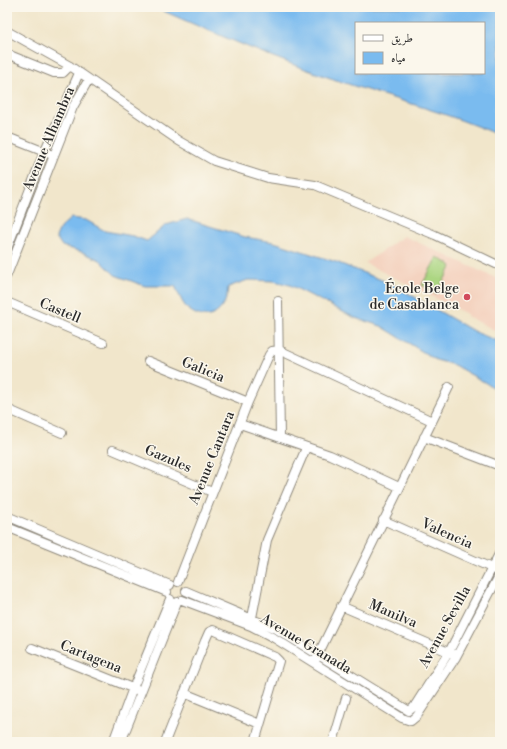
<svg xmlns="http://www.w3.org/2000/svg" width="507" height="749" font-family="'Libre Bodoni',Amiri,serif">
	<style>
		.built { fill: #f4d3c0 }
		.grass { fill: #acd682; stroke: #6c8056 }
		.water { fill: #7abbef; stroke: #52738d; fill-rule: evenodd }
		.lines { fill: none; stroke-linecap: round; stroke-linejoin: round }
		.minor-casing { stroke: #8e887b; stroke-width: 10 }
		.minor { stroke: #fff; stroke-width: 8 }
		.poi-dot { fill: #d1495b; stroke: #fbf7ec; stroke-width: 1.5 }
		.labels { text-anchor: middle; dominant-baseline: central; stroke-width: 3; stroke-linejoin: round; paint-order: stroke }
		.street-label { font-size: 14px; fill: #2b2b2b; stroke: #fbf7ec }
		.poi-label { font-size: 14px; fill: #2b2b2b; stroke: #fbf7ec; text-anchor: end }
	</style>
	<rect width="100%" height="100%" fill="#fbf7ec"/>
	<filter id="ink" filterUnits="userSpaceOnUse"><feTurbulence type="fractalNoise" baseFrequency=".025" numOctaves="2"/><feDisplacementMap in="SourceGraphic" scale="8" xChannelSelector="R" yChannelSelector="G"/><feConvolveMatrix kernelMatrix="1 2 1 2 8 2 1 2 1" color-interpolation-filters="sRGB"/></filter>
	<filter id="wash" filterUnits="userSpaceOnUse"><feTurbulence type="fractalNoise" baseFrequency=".012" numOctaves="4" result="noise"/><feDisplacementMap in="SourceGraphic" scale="16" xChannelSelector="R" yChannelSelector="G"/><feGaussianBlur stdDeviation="0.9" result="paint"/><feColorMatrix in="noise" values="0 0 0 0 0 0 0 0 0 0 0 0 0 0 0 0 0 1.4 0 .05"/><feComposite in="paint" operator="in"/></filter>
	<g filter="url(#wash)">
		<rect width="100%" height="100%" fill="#f1e6cb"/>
		<!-- built -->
		<path class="built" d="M404 236 500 280V333L467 316V314L365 263Z"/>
		<!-- grass -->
		<path class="grass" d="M437 257 452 266 436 294 422 285Z"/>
		<!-- water -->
		<path class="water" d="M154 7H500V136C450 113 395 100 342 82 279 61 216 34 154 7ZM356 23H484V73H356Z
			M71 218 86 220 105 231 133 236 147 241 166 225 187 219 245 237 274 242 336 262 392 284 475 332 500 342V391L454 365 436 360 381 326 355 318 290 285 274 281 248 280 228 287C227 309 211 326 189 310 182 304 179 294 175 286H145L115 275 100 260 82 252 62 246 56 237 60 228Z"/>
	</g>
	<g filter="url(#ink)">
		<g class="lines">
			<defs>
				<path id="minor" d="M7 31 70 66 179 141 214 161 268 178 315 185 435 235 500 266
					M7 54 54 73H63L70 66
					M7 137 50 154
					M7 249 44 152 79 73
					M7 275 73 107 89 79
					M278 301 280 438
					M7 302 103 343
					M279 350 432 421
					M148 361 248 402
					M7 409 62 433
					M240 424 330 455 399 487
					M424 437 500 466
					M113 450 212 492
					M7 516 170 585
					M383 520 496 570
					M7 527 167 592
					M178 582 248 402 269 355 272 351 279 350
					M186 591 278 630 409 711
					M182 600 251 626 274 638 402 718 411 721
					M341 606 453 654
					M251 623 267 540 306 448
					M32 648 137 690
					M314 663 449 387
					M184 693 260 724
					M409 711 414 707 449 652 500 552
					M411 721 417 716 456 657 500 574
					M113 742 133 688 170 599
					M121 742 177 602
					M165 742 205 641 209 632 213 630 275 657 279 661 255 742
					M333 742 346 698"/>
			</defs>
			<!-- minor casing -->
			<use href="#minor" class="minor-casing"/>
			<!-- minor -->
			<use href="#minor" class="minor"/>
		</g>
	</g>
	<!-- markers -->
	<circle class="poi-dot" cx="467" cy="297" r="4"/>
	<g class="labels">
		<!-- street labels -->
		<g class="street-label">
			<text transform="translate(49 139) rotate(-67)">Avenue Alhambra</text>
			<text transform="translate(60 311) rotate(23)">Castell</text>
			<text transform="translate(203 370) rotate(22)">Galicia</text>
			<text transform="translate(212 458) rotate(-68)">Avenue Cantara</text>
			<text transform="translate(168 459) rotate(23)">Gazules</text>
			<text transform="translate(447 534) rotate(24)">Valencia</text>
			<text transform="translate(393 614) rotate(23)">Manilva</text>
			<text transform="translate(445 627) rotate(-61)">Avenue Sevilla</text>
			<text transform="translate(306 644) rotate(31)">Avenue Granada</text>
			<text transform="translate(91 657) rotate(22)">Cartagena</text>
		</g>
		<!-- poi labels -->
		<g class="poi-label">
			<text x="459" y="289">École Belge<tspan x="459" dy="16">de Casablanca</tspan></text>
		</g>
	</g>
	<!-- margin -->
	<rect width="507" height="749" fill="none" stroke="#fbf7ec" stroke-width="24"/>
	<!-- legend -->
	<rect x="355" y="22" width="130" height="52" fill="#fbf7ec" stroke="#a8a59f"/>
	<rect x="363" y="35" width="20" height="6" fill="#ffffff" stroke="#a8a59f"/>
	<text x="391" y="42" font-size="12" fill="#2b2b2b">طريق</text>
	<rect x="363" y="52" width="20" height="12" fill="#7abbef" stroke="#a8a59f"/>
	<text x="391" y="62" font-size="12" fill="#2b2b2b">مياه</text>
</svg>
